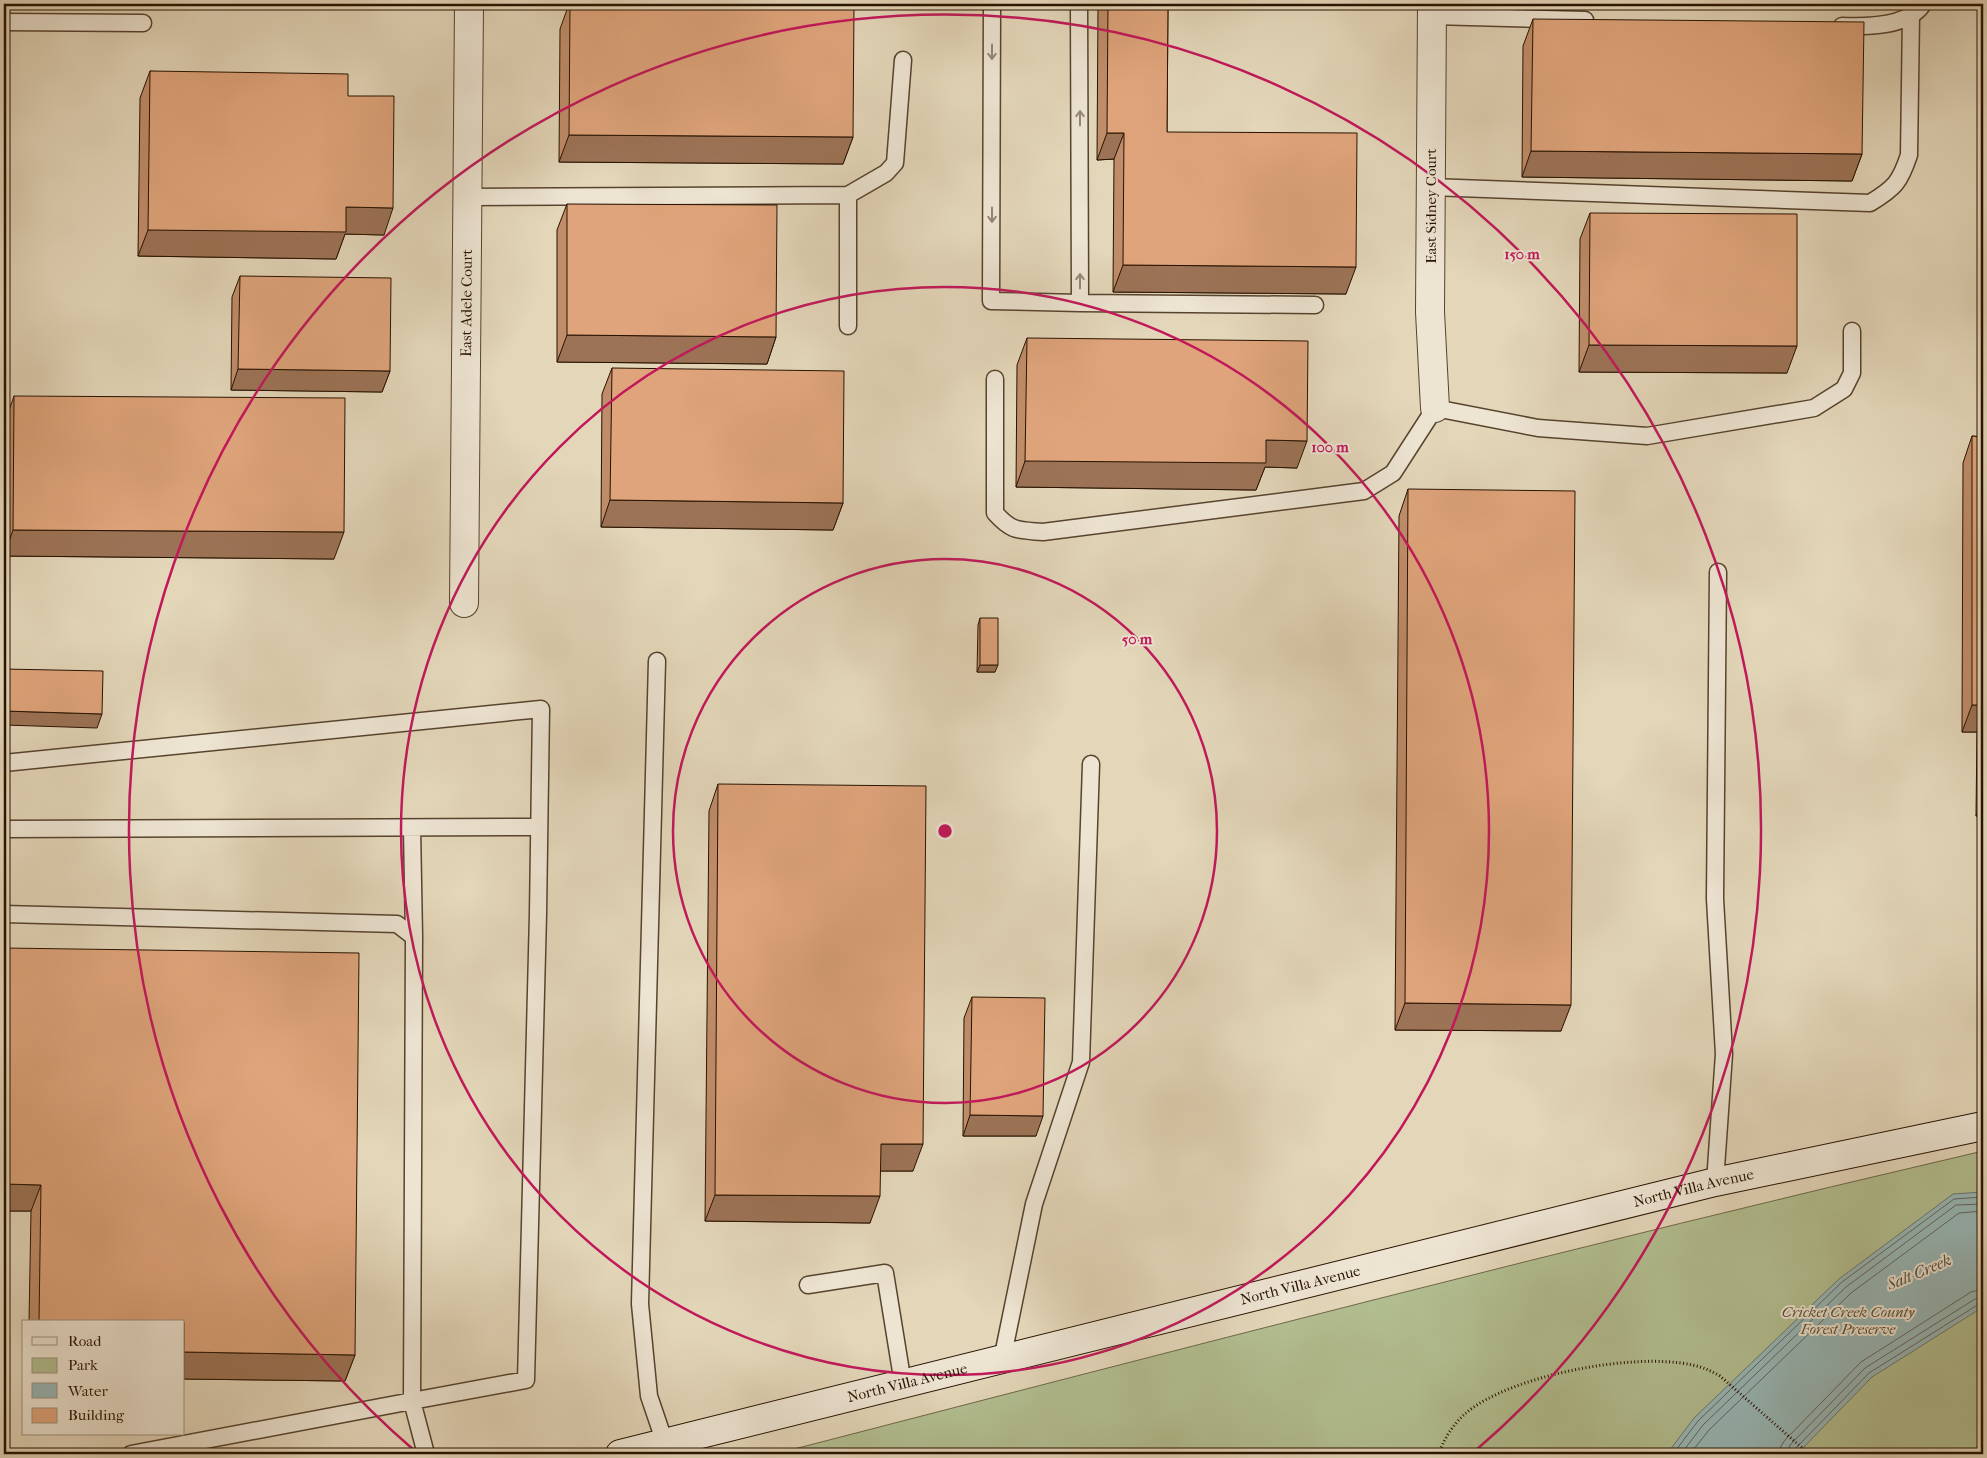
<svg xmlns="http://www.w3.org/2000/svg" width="1987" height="1458" font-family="'IM FELL French Canon',serif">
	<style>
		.green { fill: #b2be90; stroke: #6d6848 }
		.water { fill: #97b7b7; stroke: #6b756e }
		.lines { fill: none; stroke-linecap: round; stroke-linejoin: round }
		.shore { stroke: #60645c; stroke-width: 1 }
		.service-casing { stroke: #57432e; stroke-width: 19 }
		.minor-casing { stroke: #57432e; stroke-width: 30 }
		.secondary-casing { stroke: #281200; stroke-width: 30 }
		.path { stroke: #281200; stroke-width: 3; stroke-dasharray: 1 2.5; stroke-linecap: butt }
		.service { stroke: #ede4d2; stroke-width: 16 }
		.minor { stroke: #ede4d2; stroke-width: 28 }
		.secondary { stroke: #ede4d2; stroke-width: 28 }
		.wall { fill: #c08d6a; stroke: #281200 }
		.shaded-wall { fill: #9c7356; stroke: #281200 }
		.building { fill: #dfa47b; stroke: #281200 }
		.oneway { stroke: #948674 }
		.ring { fill: none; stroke: #c2185b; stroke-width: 2.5 }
		.labels { text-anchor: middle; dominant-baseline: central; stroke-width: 4; stroke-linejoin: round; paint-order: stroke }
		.street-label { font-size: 15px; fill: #281200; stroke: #ede4d2 }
		.park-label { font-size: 15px; font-style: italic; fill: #584e32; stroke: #ede4d2 }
		.water-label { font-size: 16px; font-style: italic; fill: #4f4c40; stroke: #ede4d2 }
		.centre { fill: #c2185b; stroke: #ede4d2; stroke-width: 2.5 }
		.ring-label { font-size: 15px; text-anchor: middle; font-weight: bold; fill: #c2185b; stroke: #ede4d2; stroke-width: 4; stroke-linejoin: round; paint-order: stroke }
	</style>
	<rect width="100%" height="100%" fill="#e3d6b9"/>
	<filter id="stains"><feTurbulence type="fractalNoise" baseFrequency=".004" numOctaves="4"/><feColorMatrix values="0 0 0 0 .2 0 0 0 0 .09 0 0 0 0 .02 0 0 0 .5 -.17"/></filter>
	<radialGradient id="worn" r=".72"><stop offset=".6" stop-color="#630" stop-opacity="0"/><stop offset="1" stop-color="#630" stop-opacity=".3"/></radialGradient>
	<!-- green -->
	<path class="green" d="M1983 1151V1454H775C1177 1350 1579 1245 1983 1151Z"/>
	<!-- water -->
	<path class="water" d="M1983 1192V1307L1872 1377 1797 1454H1667L1694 1418 1839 1279 1953 1194Z"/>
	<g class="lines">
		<!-- shore -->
		<path class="shore" d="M1673 1454 1698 1421 1842 1282 1954 1199 1983 1197
			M1681 1454 1703 1425 1846 1287 1956 1205 1983 1204
			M1690 1454 1709 1430 1851 1293 1959 1213 1983 1211
			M1780 1454 1781 1446 1785 1440 1861 1362 1971 1292 1983 1289
			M1787 1454 1790 1445 1865 1368 1975 1299 1983 1297
			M1794 1454 1795 1449 1869 1373 1979 1304 1983 1303"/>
		<defs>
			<path id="service" d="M992 4 991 301 1080 303 1079 4
				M1432 16 1585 20
				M4 22 143 23
				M1842 26C1867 27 1908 27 1923 4
				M1431 187 1870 203C1895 188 1900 182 1909 155L1911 15
				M848 195 886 173 895 163 903 60
				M468 197 848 195V326
				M1080 303 1315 305
				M995 379V513C1012 532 1018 530 1043 532L1364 491 1393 473 1435 408 1538 428 1647 436 1814 408 1844 389 1852 373V331
				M657 661 640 1304 649 1396 665 1443
				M4 763 541 709 538 914 526 1380 412 1401 414 937 397 924 4 914
				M412 828 414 937
				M4 829 539 827
				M1715 1182 1724 1054 1715 899 1718 572
				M808 1285 885 1273 903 1384
				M1002 1360 1034 1204 1081 1062 1091 764
				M131 1454 412 1401 426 1454"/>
			<g id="minor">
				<path d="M1432 4 1430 312 1435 408"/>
				<path id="s1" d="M464 603 469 4"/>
			</g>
			<g id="secondary">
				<path id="s2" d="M620 1454 1715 1182 1983 1126"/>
			</g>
		</defs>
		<!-- service casing -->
		<use href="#service" class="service-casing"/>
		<!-- minor casing -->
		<use href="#minor" class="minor-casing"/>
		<!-- secondary casing -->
		<use href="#secondary" class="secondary-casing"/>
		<!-- path -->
		<path class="path" d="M1439 1454C1443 1440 1454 1423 1466 1413 1511 1375 1635 1352 1692 1365 1703 1367 1711 1371 1720 1376L1809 1454"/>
		<!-- service -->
		<use href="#service" class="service"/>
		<!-- minor -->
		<use href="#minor" class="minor"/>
		<!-- secondary -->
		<use href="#secondary" class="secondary"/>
	</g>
	<!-- wall -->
	<path class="wall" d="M569 4H706L853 137 843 164 559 162 560 29Z
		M1098 4H1168L1167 132 1346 294 1113 292 1114 159 1097 160Z
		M1533 19 1862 154 1852 181 1522 177 1523 46Z
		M150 71 348 96 384 235 345 234 336 259 138 256 140 98Z
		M567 204 776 337 767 364 557 362V230Z
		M1590 213 1787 373 1579 372 1580 239Z
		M240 276 390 371 382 392 231 390 232 297Z
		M1027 338 1297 468 1265 467 1256 490 1016 487 1017 365Z
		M612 368 843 503 833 530 601 527 602 394Z
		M14 396 334 559 4 556 5 422Z
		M1972 436 1983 437V816H1976L1977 732H1962L1963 463Z
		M1408 489 1561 1031 1395 1030 1399 516Z
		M980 618 995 672H977L978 625Z
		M718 784 913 1171H880L870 1223 705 1221 709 811Z
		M4 948 355 1355 345 1381 184 1379V1322H29L31 1211H4Z
		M972 997 1036 1136H963L964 1018Z"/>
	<!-- shaded-wall -->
	<path class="shaded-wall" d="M1523 4H1901L1896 8 1523 5Z
		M1107 133H1124L1114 159 1097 160Z
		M569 135 853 137 843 164 559 162Z
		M1531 151 1862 154 1852 181 1522 177Z
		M346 207 393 208 384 235 345 234 336 259 138 256 148 230Z
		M1123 265 1356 267 1346 294 1113 292Z
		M567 335 776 337 767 364 557 362Z
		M1589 345 1797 346 1787 373 1579 372Z
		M238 369 390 371 382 392 231 390Z
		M1266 440 1307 441 1297 468 1265 467 1256 490 1016 487 1025 461Z
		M610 500 843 503 833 530 601 527Z
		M13 530 344 532 334 559 4 556Z
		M980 665H998L995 672H977Z
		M1972 705H1983V714L1977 732H1962Z
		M4 711 102 714 97 728 4 725Z
		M1983 797V816H1976Z
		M1405 1003 1571 1005 1561 1031 1395 1030Z
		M970 1115 1043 1116 1036 1136H963Z
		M881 1144H923L913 1171H871Z
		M4 1184 41 1185 31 1211H4Z
		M715 1195 880 1196 870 1223 705 1221Z
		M184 1352 355 1355 345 1381 184 1379Z"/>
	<!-- building -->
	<path class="building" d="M570 4 854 5 853 137 569 135Z
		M1108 4H1168L1167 132 1357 133 1356 267 1123 265 1124 133H1107Z
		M1533 19 1864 22 1862 154 1531 151Z
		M150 71 348 74V96H394L393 208 346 207V232L148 230Z
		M567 204 777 205 776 337 567 335Z
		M1590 213 1797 214V346L1589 345Z
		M240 276 391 278 390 371 238 369Z
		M1027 338 1308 341 1307 441 1266 440V463L1025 461Z
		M612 368 844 371 843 503 610 500Z
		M14 396 345 398 344 532 13 530Z
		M1972 436 1983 437V705H1972Z
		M1408 489 1575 491 1571 1005 1405 1003Z
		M980 618H998V665H980Z
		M4 669 103 671 102 714 4 711Z
		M718 784 926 786 923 1144H881L880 1196 715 1195Z
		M4 948 359 953 355 1355 184 1352V1322H39L41 1185 4 1184Z
		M972 997 1045 998 1043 1116 970 1115Z"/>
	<!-- one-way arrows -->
	<defs><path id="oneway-shaft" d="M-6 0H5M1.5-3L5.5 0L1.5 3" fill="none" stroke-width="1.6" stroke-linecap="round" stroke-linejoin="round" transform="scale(1.25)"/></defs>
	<g class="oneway">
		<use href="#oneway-shaft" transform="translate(992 52) rotate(90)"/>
		<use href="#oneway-shaft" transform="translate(1080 118) rotate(-90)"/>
		<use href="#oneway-shaft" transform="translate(992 215) rotate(90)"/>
		<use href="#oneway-shaft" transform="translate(1080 281) rotate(-90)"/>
	</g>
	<!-- distance rings -->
	<g class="ring">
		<circle cx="945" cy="831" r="272"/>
		<circle cx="945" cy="831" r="544"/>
		<path d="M415 1451A816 816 0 1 1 1475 1451"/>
	</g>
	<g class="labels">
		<!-- street labels -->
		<g class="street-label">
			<text transform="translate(1431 206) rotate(-90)">East Sidney Court</text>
			<text stroke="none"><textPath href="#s1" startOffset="300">East Adele Court</textPath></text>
			<text stroke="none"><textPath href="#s2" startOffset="1106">North Villa Avenue</textPath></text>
			<text stroke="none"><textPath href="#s2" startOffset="701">North Villa Avenue</textPath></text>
			<text stroke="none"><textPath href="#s2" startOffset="296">North Villa Avenue</textPath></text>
		</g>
		<!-- park labels -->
		<g class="park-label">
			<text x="1848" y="1312">Cricket Creek County<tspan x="1848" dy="17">Forest Preserve</tspan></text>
		</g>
		<!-- water labels -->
		<g class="water-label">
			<text transform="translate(1919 1272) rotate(-23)">Salt Creek</text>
		</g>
	</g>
	<circle cx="945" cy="831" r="8" class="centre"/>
	<g class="ring-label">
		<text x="1522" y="259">150 m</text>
		<text x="1330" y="452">100 m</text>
		<text x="1137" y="644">50 m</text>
	</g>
	<!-- margin -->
	<rect width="1987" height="1458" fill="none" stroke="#e3d6b9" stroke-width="20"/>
	<rect x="5" y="5" width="1977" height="1448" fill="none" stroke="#281200" stroke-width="2.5"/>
	<rect x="10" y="10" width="1967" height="1438" fill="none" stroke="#281200"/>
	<!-- legend -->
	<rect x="22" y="1320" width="162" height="115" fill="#ede4d2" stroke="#9e907e"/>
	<rect x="32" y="1337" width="25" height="8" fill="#ede4d2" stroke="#9e907e"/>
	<text x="68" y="1346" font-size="15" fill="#281200">Road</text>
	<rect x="32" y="1358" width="25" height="15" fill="#b2be90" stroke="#9e907e"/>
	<text x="68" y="1370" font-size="15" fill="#281200">Park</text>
	<rect x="32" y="1383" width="25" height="15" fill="#97b7b7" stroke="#9e907e"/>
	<text x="68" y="1396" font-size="15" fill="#281200">Water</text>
	<rect x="32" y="1408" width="25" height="15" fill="#dfa47b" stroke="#9e907e"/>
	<text x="68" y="1420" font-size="15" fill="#281200">Building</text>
	<rect width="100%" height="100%" filter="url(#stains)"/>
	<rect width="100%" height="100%" fill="url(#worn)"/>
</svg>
